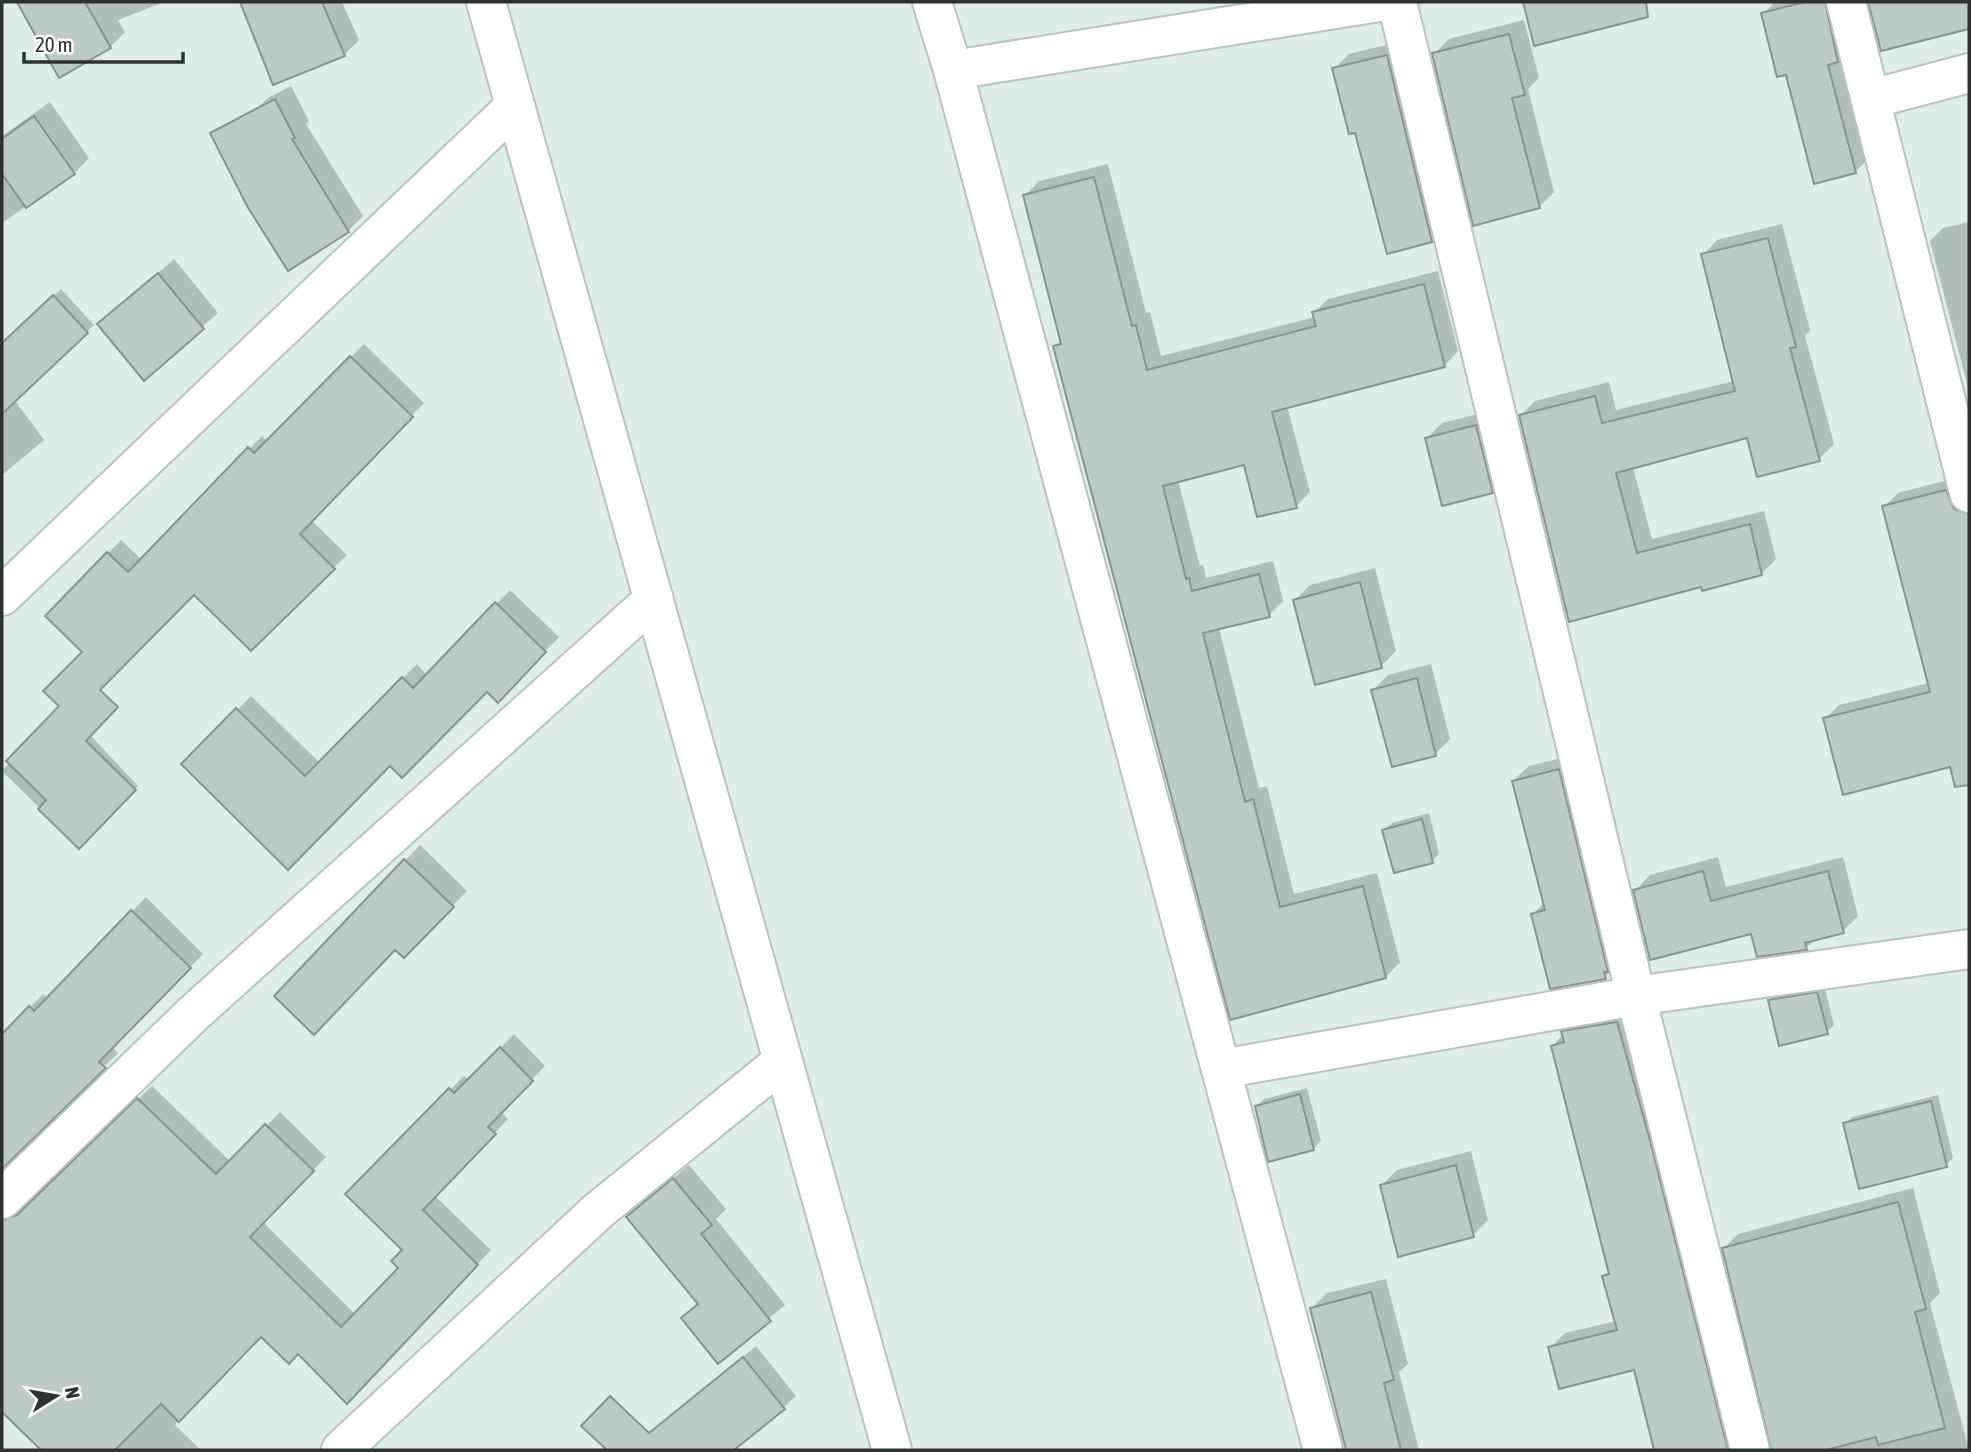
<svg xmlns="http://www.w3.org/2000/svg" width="1971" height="1452" font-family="'Asap Condensed',sans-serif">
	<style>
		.shadow { fill: #0003 }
		.building { fill: #bbcbc8; stroke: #859592; stroke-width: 2 }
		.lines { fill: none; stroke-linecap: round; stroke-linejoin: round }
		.minor-casing { stroke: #b4c4c2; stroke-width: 42 }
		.minor { stroke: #fff; stroke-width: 38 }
	</style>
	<rect width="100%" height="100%" fill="#ddeeeb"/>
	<!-- shadow -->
	<path class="shadow" d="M19 2H164L118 20 125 32 110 47 60 75Z
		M241 2H342L359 40 344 55 274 83Z
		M1775 2H1838L1867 160 1855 172 1787 73 1763 14Z
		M1524 20 1539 78 1528 89 1554 192 1539 207 1434 54 1449 39Z
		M1402 41 1446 226 1431 241 1356 131 1334 69 1349 54Z
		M291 86 309 121 306 124 363 216 348 231 233 130 268 98Z
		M50 102 89 158 74 173 2 223V136Z
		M1108 164 1146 313 1150 312 1161 356 1315 317 1314 313 1328 299 1438 271 1458 351 1444 366 1287 406 1310 492 1296 506 1246 462 1178 480 1200 566 1203 565 1206 578 1273 561 1283 601 1269 615 1219 628 1259 788 1267 786 1294 894 1377 873 1400 962 1386 977 1232 1018 1055 346 1062 340 1025 196 1039 181Z
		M1969 222V391L1930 241 1943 228Z
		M1782 224 1810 330 1805 336 1834 444 1819 459 1749 436 1633 467 1652 539 1764 511 1776 559 1761 574 1702 585 1570 619 1521 415 1535 401 1609 382 1616 410 1734 381 1703 255 1717 240Z
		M174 259 218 313 144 378 100 324Z
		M61 289 94 325 52 365 18 329Z
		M364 344 424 403 311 520 347 555 251 648 194 592 84 652 47 616 121 540 142 560 262 436 268 442Z
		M8 391 44 440 2 475V396Z
		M1491 411 1507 476 1492 492 1427 438 1442 423Z
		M1960 477 1969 509V782L1955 786 1950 765 1825 719 1839 705 1929 683 1884 507 1898 493Z
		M1375 568 1396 651 1381 666 1295 600 1310 585Z
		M510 590 559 637 498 700 487 689 390 763 288 867 184 764 251 696 320 763 417 664 428 676Z
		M1431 664 1450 739 1435 754 1373 690 1388 675Z
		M62 705 138 786 79 847 2 771Z
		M1574 755 1620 962 1605 977 1533 914 1545 902 1513 781 1529 766Z
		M1429 813 1439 854 1432 861 1384 830 1392 823Z
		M420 845 467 891 404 956 396 948 277 996Z
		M1718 857 1726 887 1843 857 1858 916 1843 931 1816 938 1806 948 1635 891 1650 875Z
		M146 897 203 954 112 1047 118 1053 2 1166V1036L43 994 48 998Z
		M1824 986 1834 1025 1827 1032 1770 1000 1777 993Z
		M1631 1008 1748 1450H1656L1635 1368 1550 1348 1565 1333 1616 1321 1604 1276 1610 1271 1553 1046 1577 1017Z
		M514 1034 545 1066 501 1112 508 1119 435 1196 491 1250 361 1388 261 1335 175 1425 201 1450H56L41 1436 35 1442 2 1409V1202L10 1207H22L33 1201 152 1086 231 1162 280 1112 326 1157 263 1222 356 1315 400 1268 405 1250 347 1194 464 1076 469 1080Z
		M1307 1088 1321 1141 1313 1149 1257 1106 1264 1099Z
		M1938 1095 1953 1158 1946 1165 1845 1124 1852 1117Z
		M1471 1151 1488 1220 1473 1235 1382 1185 1397 1170Z
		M689 1165 726 1209 716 1219 785 1305 718 1361 683 1318 699 1302 628 1217Z
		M1913 1188 1940 1293 1930 1303 1969 1450H1773L1724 1248 1738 1234Z
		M1386 1279 1408 1364 1399 1372 1419 1450H1346L1312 1308 1327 1293Z
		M756 1346 796 1396 783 1408 731 1430 709 1450H630Z"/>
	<!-- building -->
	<path class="building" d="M17 2H85L111 48 59 78Z
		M240 2H322L345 56 273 85Z
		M1523 2H1646L1648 17 1534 46Z
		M1805 2H1825L1838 62 1828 65 1856 173 1814 184 1786 75 1777 77 1761 13Z
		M1868 2H1969V29L1881 51Z
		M1509 34 1525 95 1512 98 1540 208 1473 226 1432 53Z
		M1387 55 1432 242 1387 254 1355 133 1349 134 1332 68Z
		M275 99 295 138 292 139 349 232 288 271 247 206 210 133Z
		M34 116 75 174 26 208 2 174V139Z
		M1094 177 1132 326 1136 325 1147 370 1316 326 1312 312 1424 284 1445 367 1272 412 1297 508 1257 517 1244 465 1163 486 1186 579 1189 578 1192 591 1259 574 1270 617 1203 633 1245 802 1253 799 1280 907 1363 886 1386 978 1230 1020 1053 346 1061 344 1023 195Z
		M1768 238 1796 347 1790 348 1820 461 1757 477 1747 438 1616 473 1637 553 1750 524 1762 575 1702 591 1701 587 1569 622 1519 415 1595 396 1602 423 1735 391 1701 254Z
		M158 273 204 329 144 381 97 324Z
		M53 295 88 333 2 414V343Z
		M350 356 413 417 300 534 335 569 251 651 194 595 100 690 118 707 86 741 136 790 79 849 38 809 46 800 6 761 59 706 43 691 82 652 45 616 107 552 128 572 248 447 254 453Z
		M1476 425 1493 493 1442 506 1425 438Z
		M1946 490 1954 509 1969 514V785L1955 787 1950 767 1843 795 1823 718 1930 692 1882 506Z
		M1360 582 1382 668 1315 685 1293 600Z
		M495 602 546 652 498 703 487 692 402 778 390 766 288 870 181 764 236 708 305 776 402 677 413 688Z
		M1417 678 1436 756 1392 767 1371 690Z
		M1559 769 1608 972H1604L1606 979 1550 989 1531 914 1545 910 1512 781Z
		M1422 819 1433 863 1394 873 1382 830Z
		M404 859 454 907 404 958 395 950 314 1035 274 996Z
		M1703 871 1711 901 1828 871 1844 933 1805 943 1807 950 1757 957 1751 934 1650 960 1633 890Z
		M131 910 191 968 99 1062 106 1068 2 1169V1034L29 1006 34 1011Z
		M1817 992 1828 1034 1779 1046 1768 1000Z
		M1617 1022 1651 1144 1728 1450H1654L1634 1370 1559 1389 1548 1347 1617 1330 1602 1276 1609 1274 1551 1046 1564 1042 1561 1031Z
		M500 1047 533 1081 488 1127 496 1134 423 1210 478 1265 347 1404 298 1354 289 1364 261 1337 179 1422 161 1404 115 1450H41L2 1412V1220L17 1215 137 1098 216 1174 265 1124 314 1171 250 1237 341 1327 398 1268 391 1261 402 1250 345 1194 449 1088 454 1093Z
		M1300 1094 1314 1150 1268 1162 1255 1106Z
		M1931 1101 1947 1167 1859 1189 1843 1123Z
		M1456 1165 1474 1237 1398 1257 1380 1185Z
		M673 1178 712 1225 701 1234 771 1321 718 1364 681 1318 698 1304 626 1217Z
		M1898 1202 1926 1309 1915 1312 1945 1428 1878 1445 1876 1437 1826 1450H1771L1722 1248Z
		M1371 1292 1394 1380 1384 1383 1401 1450H1346L1310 1308Z
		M743 1357 785 1409 734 1450H607L581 1426 610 1396 649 1433Z"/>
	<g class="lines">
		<defs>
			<path id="minor" d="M486 2 892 1450
				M932 2 953 70 1323 1450
				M1397 2 1636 996 1750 1450
				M1846 2 1969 493
				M953 70 1379 2
				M1871 99 1969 73
				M2 596 515 106
				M1221 1069 1636 996 1969 949
				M2 1199 194 1013 654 599
				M341 1450 598 1211 783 1061"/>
		</defs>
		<!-- minor casing -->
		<use href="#minor" class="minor-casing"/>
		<!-- minor -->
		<use href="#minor" class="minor"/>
	</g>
	<!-- border -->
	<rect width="1971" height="1452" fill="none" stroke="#2d3332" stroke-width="7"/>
	<!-- north arrow -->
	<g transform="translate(56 1396) rotate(79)" stroke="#ffffff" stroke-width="5" paint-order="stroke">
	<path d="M0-5L12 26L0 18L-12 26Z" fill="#2d3332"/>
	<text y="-10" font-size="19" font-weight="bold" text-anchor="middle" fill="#2d3332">N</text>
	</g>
	<!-- scale -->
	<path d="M24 52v10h159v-10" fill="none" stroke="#2d3332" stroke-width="3.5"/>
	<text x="35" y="52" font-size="21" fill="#2d3332" stroke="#ffffff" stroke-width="5" paint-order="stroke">20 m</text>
</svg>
